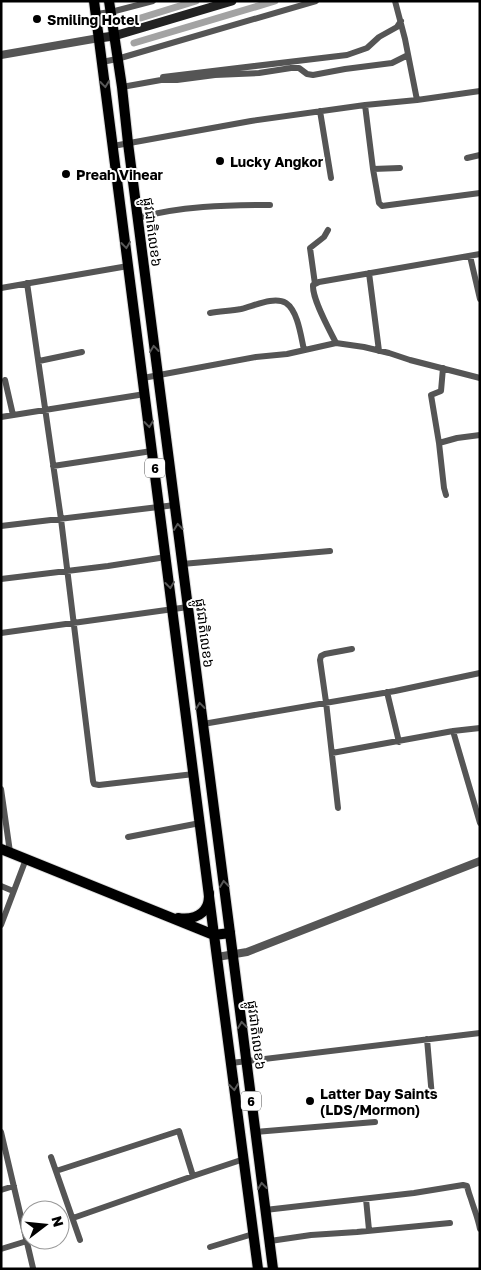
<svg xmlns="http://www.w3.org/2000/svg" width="481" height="1270" font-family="'Golos Text','Noto Sans Khmer',sans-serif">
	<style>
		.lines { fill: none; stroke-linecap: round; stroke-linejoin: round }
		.canal { stroke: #a3a3a3; stroke-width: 7 }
		.primary-casing { stroke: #dbdbdb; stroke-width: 12 }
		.trunk-casing { stroke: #dbdbdb; stroke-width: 12 }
		.minor { stroke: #555; stroke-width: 6 }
		.tertiary { stroke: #555; stroke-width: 8 }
		.secondary { stroke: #222; stroke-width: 9 }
		.primary { stroke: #000; stroke-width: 10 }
		.trunk { stroke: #000; stroke-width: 10 }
		.oneway { stroke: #595959 }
		.poi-dot { fill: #000; stroke: #fff; stroke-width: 2 }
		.labels { text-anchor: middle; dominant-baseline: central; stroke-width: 4; stroke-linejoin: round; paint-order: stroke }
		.shield { fill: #fff; stroke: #4c4c4c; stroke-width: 1 }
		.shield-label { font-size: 12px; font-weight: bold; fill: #000 }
		.poi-label { font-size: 14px; font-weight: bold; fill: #000; stroke: #fff; text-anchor: start }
		.street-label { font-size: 14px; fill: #000; stroke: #fff }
	</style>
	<rect width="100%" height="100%" fill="#fff"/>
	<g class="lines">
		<!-- canal -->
		<path class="canal" d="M131 21 196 1
			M134 43 275 1"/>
		<defs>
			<path id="primary" d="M94 1 214 935
				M109 1 122 87 128 143 230 933"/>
			<path id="trunk" d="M1 849 214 935 230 933 273 1269
				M178 918C189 920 202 917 207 906 209 902 209 897 209 893
				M214 935 258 1269"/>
		</defs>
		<!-- primary casing -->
		<use href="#primary" class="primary-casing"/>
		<!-- trunk casing -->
		<use href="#trunk" class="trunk-casing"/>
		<!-- minor -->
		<path class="minor" d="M395 1 405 39 417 100
			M96 14 111 12 153 1
			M102 62 117 59 316 1
			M163 77 347 55 367 48 379 37 397 27 401 21
			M122 87 161 80H177L215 75 259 73 291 68H299L307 74 313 75 345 69 392 63 408 55
			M365 105 373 169 379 203 382 206 480 193
			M320 111 331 178
			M113 146 251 121 365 105 417 100 480 91
			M467 158 480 155
			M373 169 400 168
			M137 218C180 206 226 205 270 205
			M470 256 480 299
			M369 273 379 351
			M27 283 61 519 93 781 94 784 99 785 194 774
			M315 284 310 248 324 237 328 230
			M1 288 128 266
			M210 313C220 311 231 311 241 309 254 306 274 296 286 303 298 311 301 337 304 350
			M336 343C329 329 312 299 313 285L319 282 480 254
			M39 361 82 352
			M143 378 256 357 287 354 336 343 364 347 389 353 410 360 480 378
			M5 380 13 415
			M1 417 145 394
			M439 443 431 395 441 391 443 368
			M53 466 152 451
			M446 495 444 488 439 443 457 438 480 435
			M1 526 175 505
			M182 564 330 551
			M1 579 108 566 166 557
			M1 633 188 607
			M387 692 399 742
			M203 724 395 691 480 673
			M453 731 480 823
			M332 753 453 731 480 728
			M1 789 10 852
			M338 808 326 702 320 660 321 656 325 654 352 649
			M128 837 200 823
			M1 886 13 891
			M1 925 26 859
			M427 1039 432 1097
			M231 1063 480 1033
			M1 1132 33 1268
			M255 1132 375 1122
			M51 1157 80 1240
			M56 1171 179 1131 193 1176
			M1 1190 14 1186
			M366 1199 369 1230
			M265 1210 414 1193 463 1185 467 1186C468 1190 469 1194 471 1199 474 1209 478 1218 480 1229
			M73 1218 193 1176 244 1159
			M270 1241 311 1235 357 1232 450 1223
			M210 1247 253 1234
			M1 1249 27 1241"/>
		<!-- tertiary -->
		<path class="tertiary" d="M1 55 99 38
			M217 957 247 952 480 861"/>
		<!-- secondary -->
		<path class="secondary" d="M99 38 114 36 232 1"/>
		<!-- primary -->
		<use href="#primary" class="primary"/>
		<!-- trunk -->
		<use href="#trunk" class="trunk"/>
	</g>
	<!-- one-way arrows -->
	<defs><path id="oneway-chevron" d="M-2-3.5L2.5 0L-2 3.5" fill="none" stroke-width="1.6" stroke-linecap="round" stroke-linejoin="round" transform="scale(1.25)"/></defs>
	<g class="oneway">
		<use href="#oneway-chevron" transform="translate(105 84) rotate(83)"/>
		<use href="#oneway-chevron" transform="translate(126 245) rotate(83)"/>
		<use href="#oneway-chevron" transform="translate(154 349) rotate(-97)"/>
		<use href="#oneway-chevron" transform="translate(149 424) rotate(83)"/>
		<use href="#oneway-chevron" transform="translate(178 527) rotate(-97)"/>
		<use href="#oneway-chevron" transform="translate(170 585) rotate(83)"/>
		<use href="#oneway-chevron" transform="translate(200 706) rotate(-97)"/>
		<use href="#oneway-chevron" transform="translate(224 884) rotate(-97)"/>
		<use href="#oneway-chevron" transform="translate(242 1025) rotate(-97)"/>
		<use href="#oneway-chevron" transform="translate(234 1087) rotate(83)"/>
		<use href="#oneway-chevron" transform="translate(262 1186) rotate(-97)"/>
	</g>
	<!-- markers -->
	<g class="poi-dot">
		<circle cx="37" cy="19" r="5"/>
		<circle cx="220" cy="161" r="5"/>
		<circle cx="66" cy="174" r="5"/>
		<circle cx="310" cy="1101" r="5"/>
	</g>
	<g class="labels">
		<!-- shield labels -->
		<g class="shield">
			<rect x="145" y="458.5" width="20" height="19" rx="4"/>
			<rect x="241" y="1091.5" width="20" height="19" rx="4"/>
		</g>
		<g class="shield-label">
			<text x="155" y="468">6</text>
			<text x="251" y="1101">6</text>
		</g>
		<!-- poi labels -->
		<g class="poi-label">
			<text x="47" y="19">Smiling Hotel</text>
			<text x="230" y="161">Lucky Angkor</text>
			<text x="76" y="174">Preah Vihear</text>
			<text x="320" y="1093">Latter Day Saints<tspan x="320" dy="16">(LDS/Mormon)</tspan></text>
		</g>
		<!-- street labels -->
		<g class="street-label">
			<text transform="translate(153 232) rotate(83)">ផ្លូវជាតិលេខ៦</text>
			<text transform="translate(205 633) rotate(83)">ផ្លូវជាតិលេខ៦</text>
			<text transform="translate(257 1035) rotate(83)">ផ្លូវជាតិលេខ៦</text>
		</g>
	</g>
	<!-- border -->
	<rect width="481" height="1270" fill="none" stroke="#000000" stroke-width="5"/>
	<!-- north arrow -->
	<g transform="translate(45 1225) rotate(74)"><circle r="24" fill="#ffffff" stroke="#999999"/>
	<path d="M0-4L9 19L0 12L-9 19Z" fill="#000000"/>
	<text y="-8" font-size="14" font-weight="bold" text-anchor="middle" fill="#000000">N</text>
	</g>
</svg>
